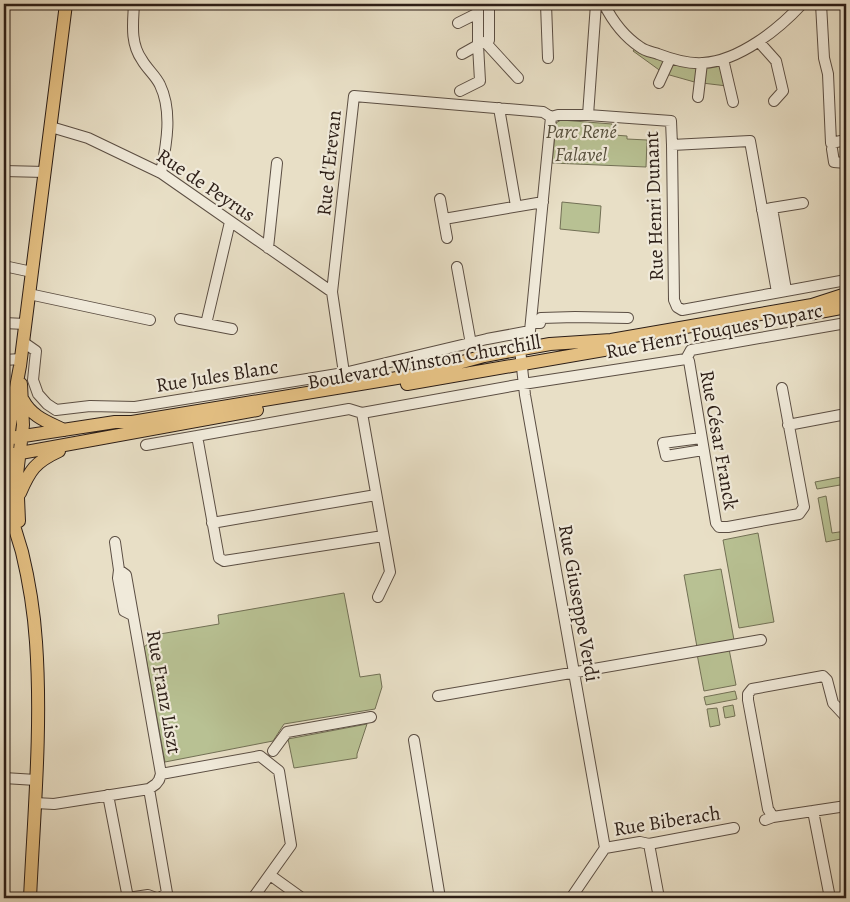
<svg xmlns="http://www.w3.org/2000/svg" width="850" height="902" font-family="Alegreya,serif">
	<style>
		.green { fill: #b8c193; stroke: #727055 }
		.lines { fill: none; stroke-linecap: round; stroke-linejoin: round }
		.minor-casing { stroke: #5b4e43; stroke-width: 12 }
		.major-casing { stroke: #2c1e17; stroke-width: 14 }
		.minor { stroke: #f0eada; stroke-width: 10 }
		.major { stroke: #e4c083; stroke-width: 12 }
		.labels { text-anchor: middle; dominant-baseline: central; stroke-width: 4.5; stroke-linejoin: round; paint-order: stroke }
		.park-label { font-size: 20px; font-style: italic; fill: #564f3c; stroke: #f0eada }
		.street-label { font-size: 20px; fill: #2c1e17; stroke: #f0eada }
	</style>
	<rect width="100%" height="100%" fill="#e8dfc6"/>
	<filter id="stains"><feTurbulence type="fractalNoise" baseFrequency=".004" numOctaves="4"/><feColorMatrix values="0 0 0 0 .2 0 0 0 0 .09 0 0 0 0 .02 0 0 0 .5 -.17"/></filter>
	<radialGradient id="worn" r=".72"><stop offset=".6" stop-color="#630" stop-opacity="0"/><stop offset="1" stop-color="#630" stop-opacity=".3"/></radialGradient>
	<!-- green -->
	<path class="green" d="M637 46 667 61 662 72 633 51Z
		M671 63 696 67 699 70 698 83 666 74Z
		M718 64 723 67 727 86 702 83 707 66Z
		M561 120 612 124 614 135 627 136V139L647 140 646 167 552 163 556 123Z
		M562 202 601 206 599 233 560 229Z
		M846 476V484L817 489 815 482Z
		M826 496 832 533 846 531V538L826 542 818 498Z
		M758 533 774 622 739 628 723 540Z
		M721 569 734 640 697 647 684 575Z
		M344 593 360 677 380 674 382 687 375 709 284 724 273 741 165 762 144 647 149 643 148 636 219 624 218 615Z
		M729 649 736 685 704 691 697 654Z
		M735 691 737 699 706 705 704 697Z
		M733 705 735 716 725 718 723 707Z
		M717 708 720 725 710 727 707 709Z
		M367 724 357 754V758L294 768 288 739Z"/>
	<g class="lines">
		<defs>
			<path id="minor" d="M134 4C133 23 130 43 142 60 147 69 156 76 160 85 173 112 166 146 161 173
				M484 4 478 6V45L489 40V4
				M546 4 548 58
				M604 4C612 20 625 37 640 47 645 51 652 52 658 54 671 59 689 64 703 63 739 61 779 29 802 4
				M821 4 824 58 828 74 831 143 846 140
				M458 23 478 13
				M485 42 518 78
				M759 42 776 61 783 91 774 101
				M723 59 733 102
				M659 83 670 59
				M460 91 480 81 478 45 462 54
				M698 97 702 63
				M499 108 516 206
				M588 115 596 4
				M551 117 558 115H588L671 121 672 145 674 300 677 307 682 310 846 280
				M51 127 88 138 161 173 332 292
				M672 145 750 141 777 292
				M832 149 834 162 846 163
				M4 171 45 172
				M440 199 447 238
				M772 208 803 203
				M762 210 772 208 786 290
				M444 219 543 202
				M268 248 277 163
				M4 266 32 272
				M457 267 471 344
				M29 294 150 320
				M180 319 232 329
				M4 323 25 324
				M531 323H540L541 318 575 317 628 318
				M206 324 230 222
				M23 342 36 351 33 380 38 394 47 404 56 410 90 406 135 407 344 373 487 339 530 331 551 117
				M520 349 525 395 605 848
				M686 359 689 361 716 523 719 527H728L799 514 804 507 782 388
				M686 359 691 350 846 323
				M4 360 21 359
				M344 373 332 292 354 96 543 112 551 117
				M362 413 390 572 378 597
				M788 425 846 414
				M197 436 219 558 224 561 383 536
				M701 438 663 443 666 456 703 450
				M146 445 349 409 362 413 523 384 686 359
				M212 523 376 495
				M115 542 119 570 118 578 124 611 132 615
				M438 696 761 640
				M414 740 440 898
				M273 751 287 732 371 717
				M161 774 260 756 279 771 291 845 253 898
				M4 778 36 780
				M149 789 167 893 160 898
				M108 795 128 898
				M35 803 54 804 149 789 156 784 159 780 161 774 126 575 119 570
				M813 811 830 898
				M773 817 768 809 748 700V694L752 689 823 676 827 680 833 703 846 717
				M765 820 773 817 846 806
				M649 844 659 898
				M605 848 640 842 649 844 734 828
				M270 875 302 898
				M128 898 148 895 156 898
				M571 898 605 848"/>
			<path id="major" d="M809 314 846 307
				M407 384 627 346
				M23 400C32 417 48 422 64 430
				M4 439 115 422H132L415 375 484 356 550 344 611 340 812 305 846 294
				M4 456 257 410
				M20 493C30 470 35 462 59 451
				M19 521 17 474 23 425 21 384
				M30 898C34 813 42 727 36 642 34 612 29 581 22 552 17 535 11 518 8 501 2 458 12 409 20 366L66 4"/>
		</defs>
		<!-- minor casing -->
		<use href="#minor" class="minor-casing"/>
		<!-- major casing -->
		<use href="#major" class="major-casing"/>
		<!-- minor -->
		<use href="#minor" class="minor"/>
		<!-- major -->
		<use href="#major" class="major"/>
	</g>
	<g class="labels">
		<!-- park labels -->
		<g class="park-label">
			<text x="581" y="131">Parc René<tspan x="581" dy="23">Falavel</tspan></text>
		</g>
		<!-- street labels -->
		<g class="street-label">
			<text transform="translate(329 163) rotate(-84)">Rue d'Erevan</text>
			<text transform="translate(206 185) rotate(34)">Rue de Peyrus</text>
			<text transform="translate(654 206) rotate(-92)">Rue Henri Dunant</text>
			<text transform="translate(714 331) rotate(-11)">Rue Henri Fouques Duparc</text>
			<text transform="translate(424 362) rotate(-10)">Boulevard Winston Churchill</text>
			<text transform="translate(217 376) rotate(-9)">Rue Jules Blanc</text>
			<text transform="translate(719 440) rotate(80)">Rue César Franck</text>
			<text transform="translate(579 603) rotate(80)">Rue Giuseppe Verdi</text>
			<text transform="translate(164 692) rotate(80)">Rue Franz Liszt</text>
			<text transform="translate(667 821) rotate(-9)">Rue Biberach</text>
		</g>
	</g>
	<!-- margin -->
	<rect width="850" height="902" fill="none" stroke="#e8dfc6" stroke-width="20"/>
	<rect x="5" y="5" width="840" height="892" fill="none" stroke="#2c1e17" stroke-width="2.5"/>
	<rect x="10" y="10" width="830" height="882" fill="none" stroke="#2c1e17"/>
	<rect width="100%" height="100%" filter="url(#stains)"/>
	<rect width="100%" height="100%" fill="url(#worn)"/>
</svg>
